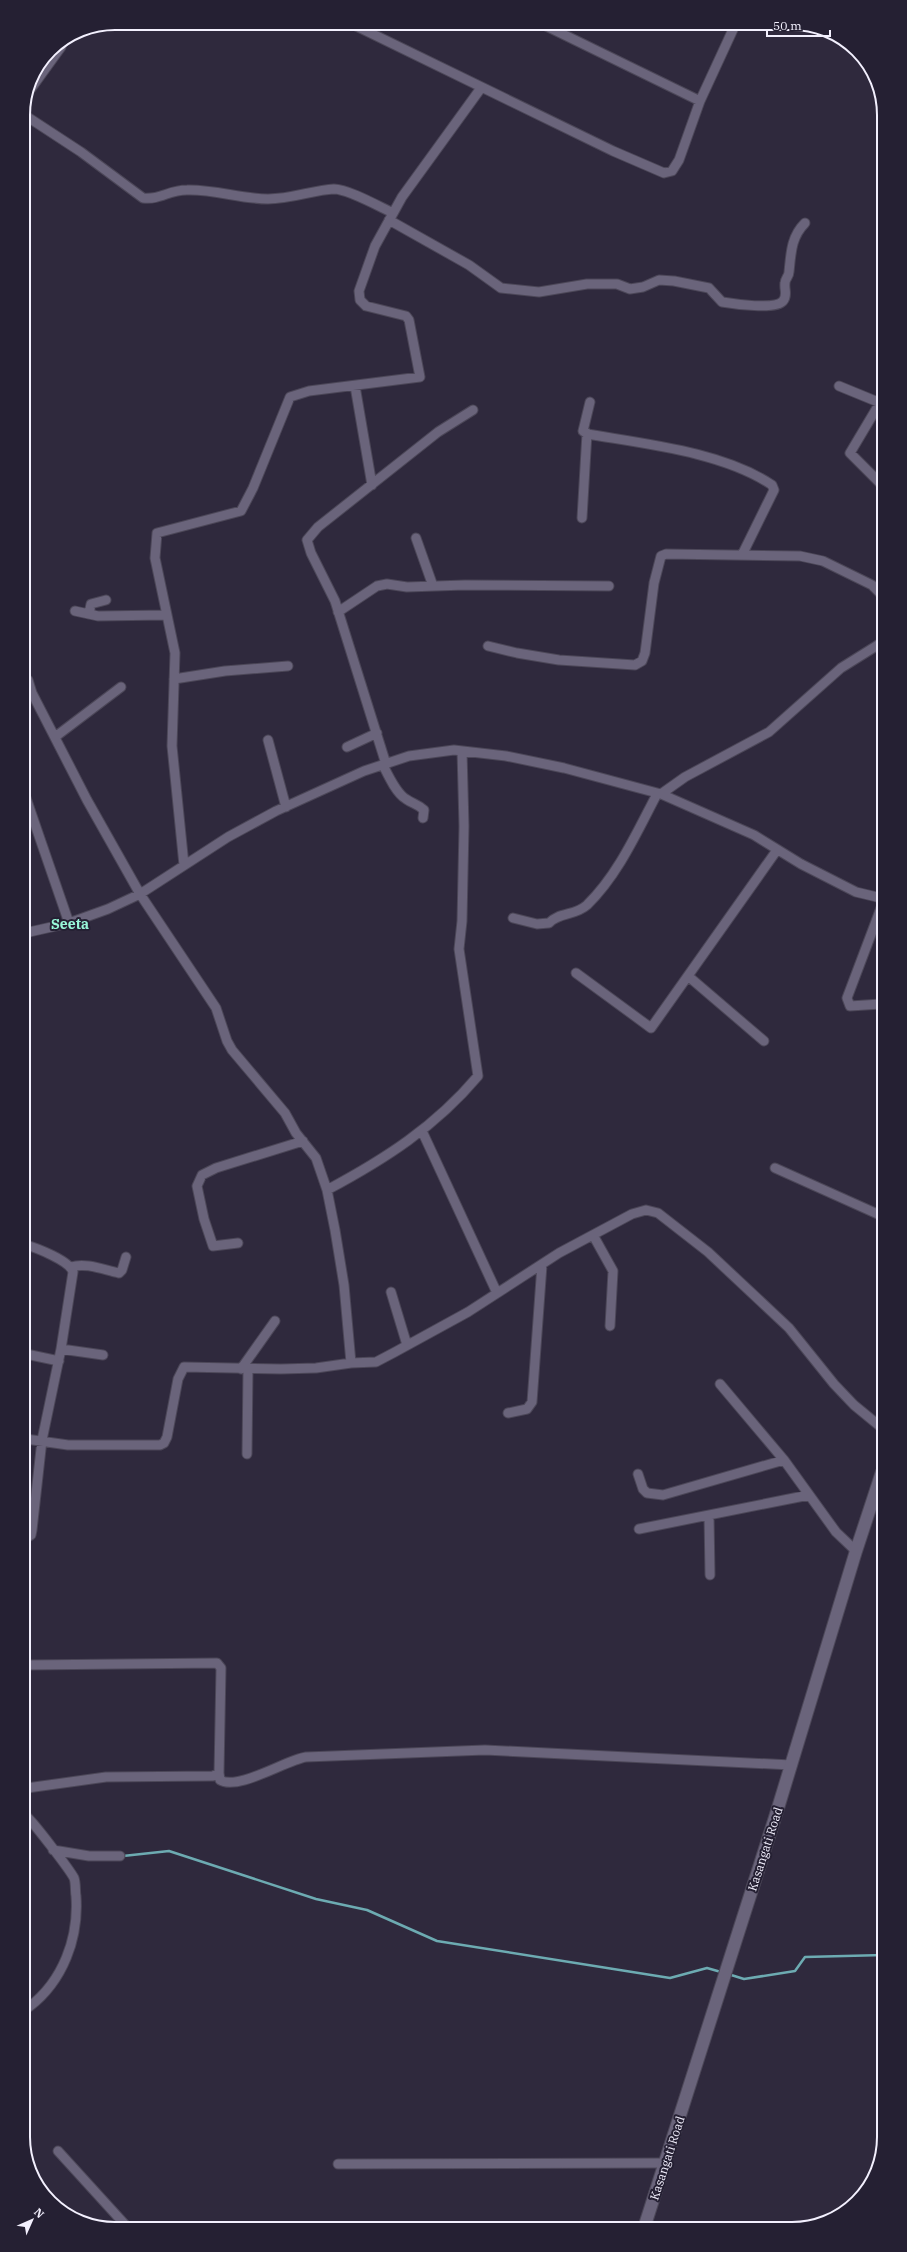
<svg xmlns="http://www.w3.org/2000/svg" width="907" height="2252" font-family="'IBM Plex Serif',serif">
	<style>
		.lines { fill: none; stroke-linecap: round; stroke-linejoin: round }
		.stream { stroke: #6dabb2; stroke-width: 2.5 }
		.minor-casing { stroke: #4c4758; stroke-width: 11 }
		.tertiary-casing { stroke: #4c4758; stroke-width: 14 }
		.minor { stroke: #6a647b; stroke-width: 9 }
		.tertiary { stroke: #6a647b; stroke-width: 12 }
		.labels { text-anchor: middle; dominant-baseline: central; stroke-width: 4; stroke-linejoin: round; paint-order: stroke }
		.street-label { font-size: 12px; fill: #f3f0fe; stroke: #252033 }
		.quarter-label { font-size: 14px; font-weight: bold; fill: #98f7d9; stroke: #252033 }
		.rim { fill: none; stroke: #f3f0fe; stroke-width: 2 }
	</style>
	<rect width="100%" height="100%" fill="#2f293d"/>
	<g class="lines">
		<!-- stream -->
		<path class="stream" d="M123 1856 169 1851 316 1899 367 1910 437 1941 670 1978 707 1968 721 1972
			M728 1974 744 1979 795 1971 805 1957 884 1955"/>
		<defs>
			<path id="minor" d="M350 23 613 151 664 173 672 171 679 160 700 101 736 23
				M540 23 700 101
				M27 94 61 47
				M23 114 81 152 143 198C161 200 168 190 187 190 214 189 241 199 268 199 292 199 313 190 334 189 348 189 380 207 393 213
				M389 220 469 265 501 288 539 292 587 284H617L630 289 643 287 659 280 674 281 709 288 722 302C734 304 776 310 783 301 788 295 784 290 785 283 785 279 789 276 789 272 791 253 791 237 805 223
				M355 386 372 485
				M839 386 878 402V406L850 453 880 483
				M590 402 583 431 587 434C645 444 723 452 772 485L774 490 742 555
				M582 518 587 433
				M416 538 433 586
				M75 611 98 616 166 615
				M338 612 377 586 387 584 407 587 465 585 609 586
				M89 614 91 604 106 600
				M488 646 517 653 559 660 635 665 642 661 645 653 654 583 661 556 666 554 800 556 823 561 872 585 880 593
				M174 679 225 671 288 666
				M28 680 32 693 87 800 140 894 216 1008 227 1041 232 1050 285 1113 296 1133 316 1158 327 1190 335 1230 344 1285 351 1363 376 1362 395 1352 468 1312 559 1253 632 1214 646 1210 658 1213 708 1252 789 1328 834 1384 854 1405 882 1428
				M55 737 121 687
				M268 740 286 807
				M347 747 377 733
				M386 764 335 601 311 553 307 540 318 527 438 432 473 410
				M383 765C388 775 396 793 406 799 413 804 418 804 424 810L423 818
				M661 794 685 777 769 732 841 668 881 643
				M26 798 69 923
				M184 865 172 746 175 653 155 558 157 533 241 511 253 488 290 397 309 391 420 377 409 320 406 316 366 306 360 300 359 291 375 246 402 197 481 88
				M881 908 847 998 850 1006 881 1004
				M513 918 537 924 549 923C559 912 575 916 587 905 618 875 637 832 657 794
				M25 933 69 923 108 909 140 894 228 837 276 811 364 771 409 756 454 750 506 756 564 768 661 794 754 835 801 864 856 892 881 898
				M576 973 651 1028 777 850
				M688 976 764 1041
				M422 1131 497 1293
				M775 1168 882 1216
				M327 1190C385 1159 435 1127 478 1076L459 949 462 921 464 826 462 751
				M593 1235 613 1271 610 1326
				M238 1243 213 1246 204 1219 197 1186 202 1175 216 1168 303 1141
				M26 1245C37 1248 70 1261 73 1272L61 1349 42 1440 32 1530 31 1535 26 1538
				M71 1267C86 1262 104 1270 119 1273L122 1270 126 1257
				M391 1292 407 1345
				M61 1349 103 1355
				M26 1354 59 1361
				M241 1369 275 1321
				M720 1384 784 1460 836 1532 856 1551
				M508 1413 527 1409 532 1402 542 1265
				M26 1439 68 1445H160L164 1443 167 1437 178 1379 184 1367 281 1369 316 1368 351 1363
				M247 1454 248 1369
				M638 1474 643 1489 647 1493 663 1495 784 1460
				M709 1516 710 1575
				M639 1529 809 1495
				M27 1665 217 1663 221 1668 219 1773 220 1780C238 1791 286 1760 306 1757L485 1750 791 1765
				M27 1788 106 1777 213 1776 219 1773
				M27 1817C34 1823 70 1870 74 1878 76 1883 75 1891 76 1896 79 1938 63 1981 29 2007
				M53 1850 89 1856H120
				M58 2151 129 2229
				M338 2164 665 2163"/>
			<path id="tertiary" d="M645 2225 778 1808 856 1551 882 1472"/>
		</defs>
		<!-- minor casing -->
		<use href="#minor" class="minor-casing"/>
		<!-- tertiary casing -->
		<use href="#tertiary" class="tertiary-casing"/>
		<!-- minor -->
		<use href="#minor" class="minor"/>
		<!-- tertiary -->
		<use href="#tertiary" class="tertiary"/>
	</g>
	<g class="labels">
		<!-- street labels -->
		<g class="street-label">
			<text transform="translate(765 1849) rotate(-72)">Kasangati Road</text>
			<text transform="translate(667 2158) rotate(-72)">Kasangati Road</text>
		</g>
		<!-- quarter labels -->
		<g class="quarter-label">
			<text x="70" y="924">Seeta</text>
		</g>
	</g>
	<!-- crop -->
	<path d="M0 0H907V2252H0ZM115 30H792A85 85 0 0 1 877 115V2137A85 85 0 0 1 792 2222H115A85 85 0 0 1 30 2137V115A85 85 0 0 1 115 30Z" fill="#252033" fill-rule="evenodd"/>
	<path class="rim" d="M115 30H792A85 85 0 0 1 877 115V2137A85 85 0 0 1 792 2222H115A85 85 0 0 1 30 2137V115A85 85 0 0 1 115 30Z"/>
	<!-- north arrow -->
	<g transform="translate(32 2220) rotate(45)" stroke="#252033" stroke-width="3" paint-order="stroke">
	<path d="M0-3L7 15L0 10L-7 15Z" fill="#f3f0fe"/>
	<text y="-6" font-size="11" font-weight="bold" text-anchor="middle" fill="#f3f0fe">N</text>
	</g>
	<!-- scale -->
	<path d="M767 30v6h63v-6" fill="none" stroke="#f3f0fe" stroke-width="2"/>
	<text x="773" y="30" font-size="12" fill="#f3f0fe" stroke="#252033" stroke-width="3" paint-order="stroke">50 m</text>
</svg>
